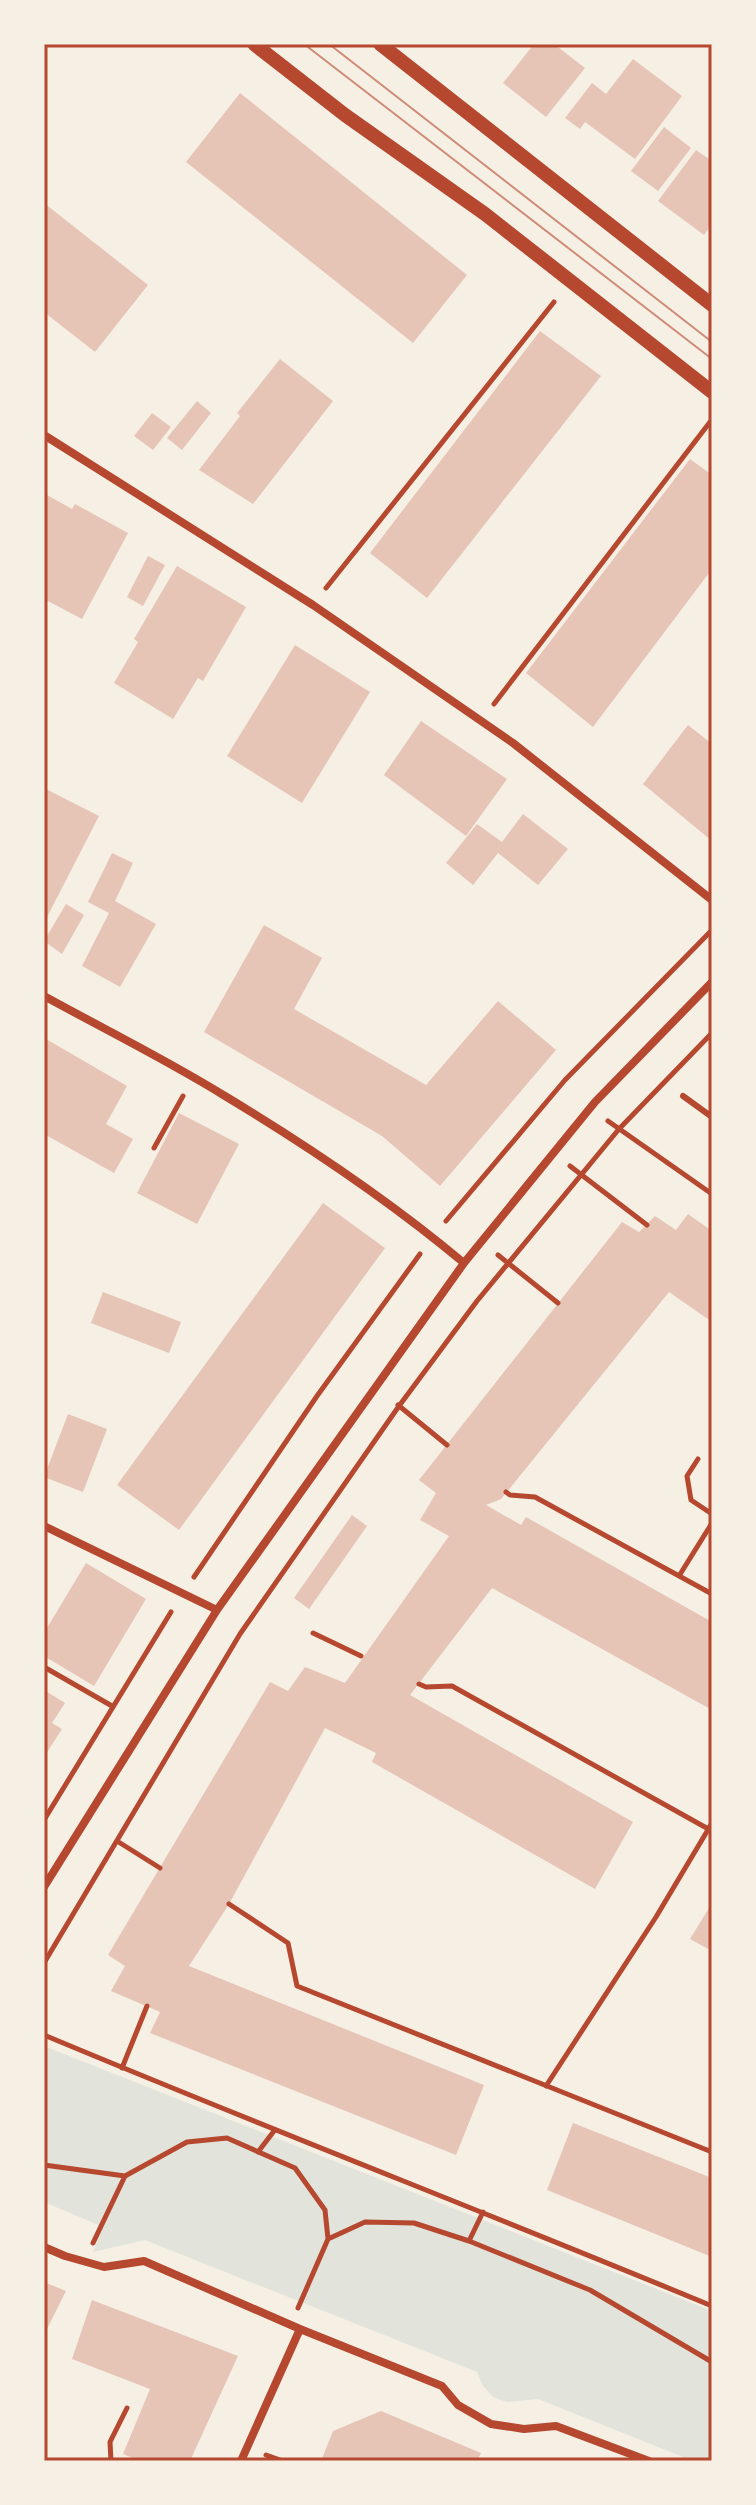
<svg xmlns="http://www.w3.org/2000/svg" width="756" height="2505" font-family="Signika,sans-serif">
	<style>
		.green { fill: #e2e4dc }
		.building { fill: #e6c5b7 }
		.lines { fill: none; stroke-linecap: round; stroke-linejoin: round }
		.path { stroke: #b5482f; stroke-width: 5 }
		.service { stroke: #b5482f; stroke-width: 6 }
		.minor { stroke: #b5482f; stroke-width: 8 }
		.tertiary { stroke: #b5482f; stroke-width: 14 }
		.tram { stroke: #cf8b77; stroke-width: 2 }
		.neatline { fill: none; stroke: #b5482f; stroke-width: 3 }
	</style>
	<rect width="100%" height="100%" fill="#f6efe4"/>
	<!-- green -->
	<path class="green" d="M44 2046 712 2311V2461H693L538 2399 507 2402 493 2397 483 2386 477 2372 145 2240 93 2252 103 2227 44 2202Z"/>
	<!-- building -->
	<path class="building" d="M534 44H554L585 68 546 117 503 83Z
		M633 59 682 96 635 159 585 122 580 129 565 118 592 83 606 94Z
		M240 93 467 275 413 343 186 162Z
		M664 127 691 148 658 191 631 171Z
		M696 150 712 161V224L704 235 658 201Z
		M44 203 148 285 95 352 44 312Z
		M540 331 601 376 427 598 370 553Z
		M280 359 333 401 253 504 199 470 240 416 237 413Z
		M197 401 211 413 182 450 167 438Z
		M152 413 171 427 153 450 134 436Z
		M690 459 712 475V569L593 727 526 673Z
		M47 495 72 509 75 504 128 533 82 619 44 599V500Z
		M148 556 165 565 143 606 127 597Z
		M177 566 246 607 203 681 198 678 173 719 114 683 138 642 134 639Z
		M295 645 370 692 302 803 227 756Z
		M421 721 507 779 466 836 384 775Z
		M688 725 712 744V841L643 784Z
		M44 788 99 816 44 923Z
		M523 814 568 849 538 885 498 853 473 885 446 863 477 824 502 842Z
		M112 853 133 863 115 901 156 924 120 987 82 966 109 913 88 902Z
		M66 904 84 915 62 954 44 941Z
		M264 925 322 958 294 1009 426 1085 498 1001 556 1050 440 1186 382 1136 204 1032Z
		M46 1039 127 1086 106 1124 133 1139 114 1173 44 1134Z
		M179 1113 239 1144 197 1224 137 1193Z
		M323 1203 385 1248 179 1530 117 1485Z
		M688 1214 712 1231V1322L669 1292 501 1499 486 1505 521 1525 526 1517 712 1622V1710L492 1588 410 1695 633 1822 595 1889 372 1762 376 1753 325 1728 229 1904 189 1966 484 2085 456 2155 150 2033 160 2012 111 1991 125 1966 108 1955 270 1682 288 1691 305 1667 345 1683 449 1536 420 1520 436 1493 419 1480 622 1222 639 1232 655 1216 676 1230Z
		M103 1292 181 1322 169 1353 91 1323Z
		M68 1414 107 1429 83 1492 44 1477Z
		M352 1515 367 1526 309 1609 294 1598Z
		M86 1563 146 1599 94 1686 44 1656V1633Z
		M44 1690 65 1703 52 1723 62 1729 44 1757Z
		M712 1903V1951L690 1939Z
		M573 2123 712 2178V2257L547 2190Z
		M44 2282 66 2291 44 2335Z
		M92 2300 238 2356 190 2461H140L123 2454 150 2389 72 2359Z
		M381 2411 481 2453 477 2461H321L333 2431Z"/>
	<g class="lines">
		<!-- path -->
		<path class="path" d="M326 588 554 302
			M494 704 710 422
			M608 1121 712 1194
			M154 1148 183 1096
			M570 1166 647 1225
			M446 1221 565 1080 712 930
			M498 1255 558 1303
			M398 1405 447 1445
			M698 1459 687 1476 691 1500 712 1514
			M506 1492 510 1495 535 1497 712 1594
			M679 1576 712 1523
			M194 1577 317 1396 420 1254
			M313 1633 361 1656
			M44 1667 112 1706
			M419 1684 426 1687 452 1686 712 1831
			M44 1820 171 1612
			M117 1841 160 1868
			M229 1904 288 1943 297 1986 712 2152
			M44 1963 240 1634 399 1406 477 1301 619 1129 712 1033
			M44 2035C266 2128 490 2214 712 2306
			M122 2068 147 2006
			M546 2086 656 1917 712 1823
			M258 2152 274 2131
			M44 2165 125 2176 187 2142 227 2138 295 2168 325 2210 328 2239 365 2222 414 2223 469 2241 590 2290 712 2362
			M469 2241 483 2212
			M93 2243 125 2176
			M298 2308 328 2239
			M266 2455 283 2461
			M111 2461 110 2442 127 2408"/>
		<!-- service -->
		<path class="service" d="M683 1096 712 1117"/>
		<!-- minor -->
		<path class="minor" d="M44 435 313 605 513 743 712 900
			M44 996C104 1029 167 1060 225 1096 308 1146 390 1201 464 1263
			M44 1526 217 1610
			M44 1887 217 1610 464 1263 595 1102 712 982
			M44 2247 65 2256 104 2267 144 2261 300 2329 442 2386 458 2405 491 2424 524 2429 556 2426 649 2461
			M241 2461 300 2329"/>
		<!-- tertiary -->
		<path class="tertiary" d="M254 44 345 115 485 214 712 392
			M380 44 712 305"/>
		<!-- tram -->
		<path class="tram" d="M304 44 712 359
			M329 44 712 342"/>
	</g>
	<!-- border -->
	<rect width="756" height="2505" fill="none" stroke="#f6efe4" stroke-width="92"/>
	<rect x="46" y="46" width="664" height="2413" class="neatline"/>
</svg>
